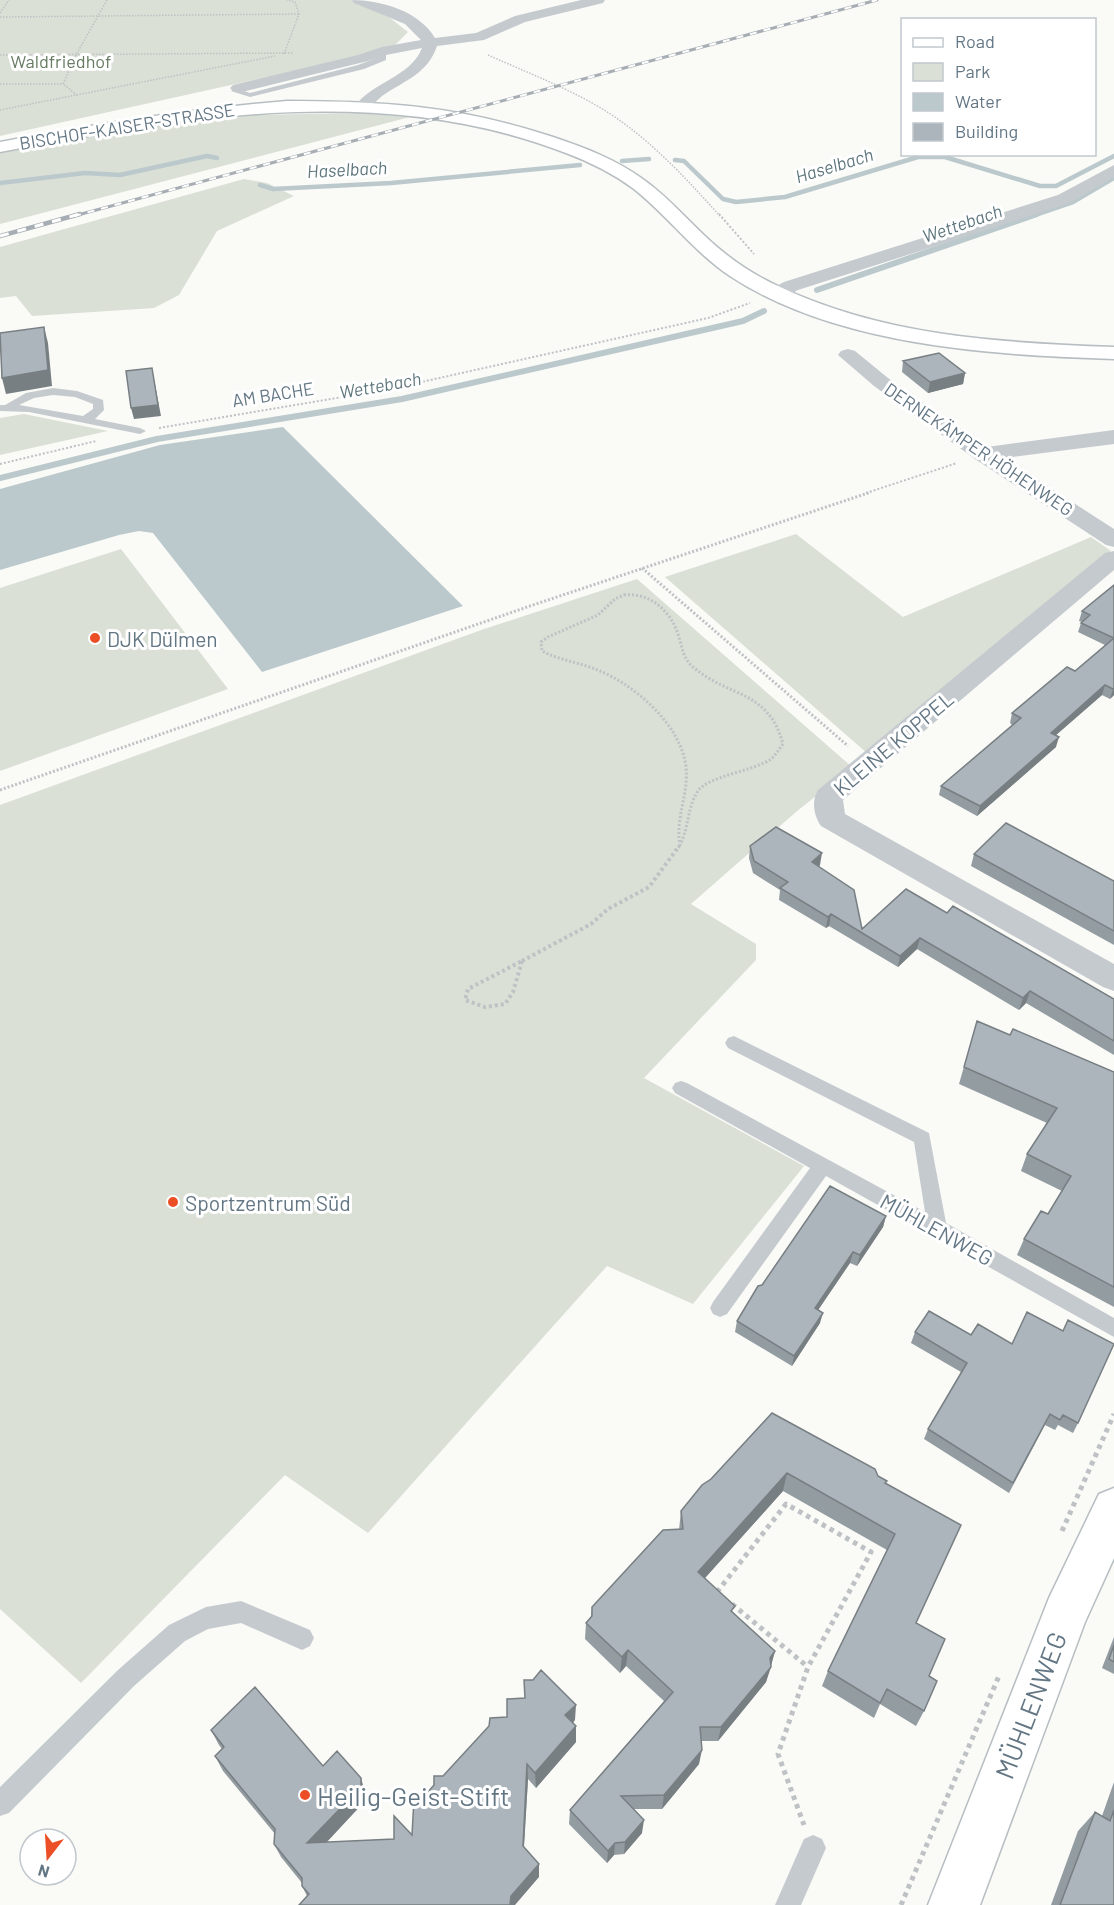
<svg xmlns="http://www.w3.org/2000/svg" width="1114" height="1905" font-family="Barlow,sans-serif">
	<style>
		.green { fill: #dae0d6 }
		.water { fill: #bbc9cc }
		.lines { fill: none; stroke-linecap: round; stroke-linejoin: round }
		.stream-far1 { stroke: #bbc9cc; stroke-width: 4.5 }
		.stream { stroke: #bbc9cc; stroke-width: 6 }
		.secondary-casing { stroke: #b7bec2; stroke-width: 3 }
		.path-far4 { stroke: #bfc2c5; stroke-width: 1.5; stroke-dasharray: 1.5 1.5; stroke-linecap: butt }
		.path-far3 { stroke: #bfc2c5; stroke-width: 2; stroke-dasharray: 2 2; stroke-linecap: butt }
		.path-far2 { stroke: #bfc2c5; stroke-width: 3; stroke-dasharray: 2 2; stroke-linecap: butt }
		.path-far1 { stroke: #bfc2c5; stroke-width: 4; stroke-dasharray: 3 3; stroke-linecap: butt }
		.path { stroke: #bfc2c5; stroke-width: 5; stroke-dasharray: 4.5 4.5; stroke-linecap: butt }
		.lane { fill: #c5cace; fill-rule: evenodd }
		.street { fill: #c5cace; fill-rule: evenodd }
		.secondary { fill: #fff; fill-rule: evenodd }
		.rail-far1-casing { stroke: #a6adb3; stroke-width: 3 }
		.rail-casing { stroke: #a6adb3; stroke-width: 4.5 }
		.rail-far1 { stroke: #fff; stroke-width: 2; stroke-dasharray: 7; stroke-linecap: butt }
		.rail { stroke: #fff; stroke-width: 3; stroke-dasharray: 9; stroke-linecap: butt }
		.wall { fill: #939ca1 }
		.shaded-wall { fill: #787f83 }
		.building { fill: #abb5bb; stroke: #787f83; stroke-width: 1.5 }
		.poi-dot { fill: #ec4e25; stroke: #fff; stroke-width: 2 }
		.labels { text-anchor: middle; dominant-baseline: central; stroke-width: 6; stroke-linejoin: round; paint-order: stroke }
		.far-park-label { font-size: 18px; fill: #677b62; stroke: #fff }
		.far-street-label { font-size: 18px; fill: #637684; stroke: #fff }
		.far-water-label { font-size: 18px; font-style: italic; fill: #5e767d; stroke: #fff }
		.poi-label { font-size: 21px; fill: #637684; stroke: #fff; text-anchor: start }
		.street-label { font-size: 21px; fill: #637684; stroke: #fff }
		.near-street-label { font-size: 26px; fill: #637684; stroke: #fff }
		.near-poi-label { font-size: 26px; fill: #637684; stroke: #fff; text-anchor: start }
	</style>
	<rect width="100%" height="100%" fill="#fafaf7"/>
	<!-- green -->
	<path class="green" d="M0 0H352L390 18 408 32 394 46 353 58 0 136Z
		M357 113 410 117 0 224V152L100 131 202 116Z
		M244 179 267 183 294 196 217 231 179 295 154 308 32 316 16 296 0 298V247Z
		M24 414 108 431 0 455V418Z
		M796 534 903 617 1091 537 1111 551 868 754 665 577Z
		M121 549 228 689 0 771V588Z
		M637 579 852 767 796 812 691 904 756 944V960L644 1078 804 1166 693 1304 607 1266 368 1533 285 1475 81 1683 0 1609V805L484 629Z"/>
	<!-- water -->
	<path class="water" d="M283 427 463 606 262 672 153 533 139 531 119 535 0 570V489L160 445Z"/>
	<g class="lines">
		<!-- stream-far1 -->
		<path class="stream-far1" d="M675 160 684 161 723 199 736 202 785 197 918 157H945L1040 186H1056L1114 156
			M622 161 649 159
			M0 183 85 173 120 175 207 156 217 158
			M260 185 273 189 391 183 580 165
			M1032 216 1073 202 1114 178"/>
		<!-- stream -->
		<path class="stream" d="M817 290 1037 214
			M0 478 157 439 402 399 743 321 764 311"/>
		<defs>
			<path id="secondary" d="M287 101C382 101 459 106 550 136 583 147 616 159 644 180 671 199 692 226 717 247 736 263 756 276 778 286 883 336 1000 343 1114 347V359C991 355 836 346 730 276 694 252 668 216 634 189 614 174 590 162 566 153 383 82 187 116 0 152V142C95 124 190 109 287 101Z
				M1114 1488V1558L1085 1622 980 1905H928L1049 1598 1099 1494Z"/>
		</defs>
		<!-- secondary casing -->
		<use href="#secondary" class="secondary-casing"/>
		<!-- path-far4 -->
		<path class="path-far4" d="M0 13 9 0
			M0 17 299 14
			M284 54 299 14 295 2 287 0
			M0 55 293 53
			M488 55C526 72 565 87 601 108 647 136 684 176 720 216
			M0 84H63
			M77 95 63 84 76 55 107 0
			M0 110 275 56"/>
		<!-- path-far3 -->
		<path class="path-far3" d="M719 214 754 254
			M159 428 390 389 708 318 750 303
			M0 464 96 441
			M866 493 957 463"/>
		<!-- path-far2 -->
		<path class="path-far2" d="M642 568 848 746
			M624 595C649 592 670 610 678 634 682 646 683 659 693 667 729 698 768 689 783 744 779 749 776 755 771 759 754 771 708 776 698 791 687 807 689 828 680 845 675 818 689 794 686 767 681 724 633 683 595 669 577 662 559 660 542 651L541 642 548 637 598 615 615 599Z
			M0 790 530 606 871 492
			M676 851 680 845"/>
		<!-- path-far1 -->
		<path class="path-far1" d="M522 961 513 992 505 1004 485 1007 465 1000 468 989Z
			M522 961 591 924 608 909 649 887 677 849"/>
		<!-- path -->
		<path class="path" d="M1062 1531 1114 1414
			M717 1592 786 1504 871 1552 808 1667 778 1754 804 1825
			M732 1604 808 1667
			M901 1905 999 1676"/>
		<!-- lane -->
		<path class="lane" d="M379 49 386 51V60L364 69 250 97 231 91 238 86 242 88 241 90 250 93 358 65 379 57Z
			M53 388 77 391 103 400 104 410 95 419 140 428 146 431 140 434 29 412 0 411V405H5L26 393ZM53 395 75 397 93 404V409L83 416 19 405 34 398Z
			M734 1036 929 1133 946 1223 1114 1318V1337L826 1176 727 1314 720 1317 713 1314 710 1308 713 1302 810 1168 675 1093 672 1088 675 1083 681 1081 687 1083 925 1212 914 1142 728 1048 725 1043 728 1038Z
			M241 1601 310 1630 314 1638 310 1646 302 1650 241 1623 208 1629 185 1641 134 1686 9 1813 0 1816V1787L118 1670 169 1625 206 1607Z
			M813 1835 822 1839 826 1848 801 1905H775L804 1839Z"/>
		<!-- street -->
		<path class="street" d="M352 0C381 0 419 11 435 38L476 33 515 16 581 0H605L603 3 525 22 484 40 437 46C428 73 406 80 385 94 377 99 371 109 362 112L354 107C372 82 411 77 422 48L386 55 368 61 238 93 233 91 230 88 233 85 358 55 382 47 421 40 405 24 354 3Z
			M1114 165V177L1070 203 798 290 783 298H769L766 294 769 290 784 282 1058 195Z
			M848 349 855 351 888 378 987 447 1114 430V444L1004 458 1114 529V547L1106 545 975 459 874 386 838 355 841 351Z
			M1114 551V570L843 800 845 814 1114 964V991L1103 987 821 826C814 816 811 801 818 790L1105 553Z"/>
		<!-- secondary -->
		<use href="#secondary" class="secondary"/>
		<defs>
			<path id="rail-far1" d="M74 216 877 0"/>
			<path id="rail" d="M0 236 80 214"/>
		</defs>
		<!-- rail-far1 casing -->
		<use href="#rail-far1" class="rail-far1-casing"/>
		<!-- rail casing -->
		<use href="#rail" class="rail-casing"/>
		<!-- rail-far1 -->
		<use href="#rail-far1" class="rail-far1"/>
		<!-- rail -->
		<use href="#rail" class="rail"/>
	</g>
	<!-- wall -->
	<path class="wall" d="M903 361 965 373 963 384 928 393 902 372Z
		M1114 585V695L1110 699 1102 695 1056 735V747L977 816 939 795 941 786 1012 725 1010 723 1012 713 1075 671 1105 645 1078 632 1081 623 1082 622 1079 621 1082 611Z
		M750 846 820 865 819 866 862 929 947 913 1114 999V1055L1026 1003 1019 1010 917 949 898 967 829 926 826 928 779 900 780 890 753 873 749 858Z
		M974 854 1114 881V945L971 866Z
		M977 1021 1010 1035 1114 1072V1307L1017 1255 1024 1239 1048 1214 1062 1191 1021 1171 1027 1154 1047 1123 959 1084Z
		M886 1216 883 1227 857 1266 850 1263 818 1310 820 1323 792 1366 735 1332 737 1321 762 1285Z
		M915 1332 1078 1423 1073 1433 1058 1425 1055 1430 1045 1425 1009 1493 924 1439 928 1429 961 1372 911 1343Z
		M772 1413 878 1476 886 1483 916 1623 929 1676 924 1711 916 1726 880 1704 874 1718 822 1686 828 1671 887 1550 783 1491 705 1578 734 1613 775 1651 766 1682 718 1741H701L699 1764 662 1809H634L642 1833 624 1854 614 1855 607 1863 569 1824 570 1810 664 1701 626 1666 620 1673 585 1639 586 1623 591 1617 592 1607 679 1530 681 1511Z
		M1114 1637V1674L1102 1668Z
		M575 1720 573 1723 576 1742 536 1788 528 1779 524 1848 539 1864V1877L307 1896 302 1886V1883L281 1857 274 1844 275 1834 223 1771 215 1756 222 1749 219 1745 211 1730 323 1766 365 1792V1801L326 1842 394 1839 412 1835 422 1799 443 1776Z
		M1114 1782V1905H1051L1078 1831 1095 1812 1102 1816Z"/>
	<!-- shaded-wall -->
	<path class="shaded-wall" d="M44 327 48 343 52 386 6 394 2 378Z
		M965 373 963 384 928 393 930 382Z
		M154 379 161 416 134 419 131 408Z
		M1105 685 1102 695 1048 742 1051 733Z
		M1114 688V695L1110 699 1113 689Z
		M1059 737 1056 747 977 816 980 806Z
		M822 853 820 865 810 874 812 862Z
		M831 914 829 926 826 928 828 917Z
		M920 938 917 949 898 967 900 956Z
		M1030 991 1026 1003 1019 1010 1023 998Z
		M886 1216 883 1227 857 1266 860 1255Z
		M853 1252 850 1263 812 1319 815 1308Z
		M823 1313 820 1323 792 1366 794 1356Z
		M787 1473 783 1491 696 1588 698 1572Z
		M628 1650 626 1666 620 1673 622 1657Z
		M775 1651 771 1666 765 1673 770 1658Z
		M771 1667 766 1682 718 1741 721 1727Z
		M576 1705 575 1720 565 1731V1715Z
		M576 1726V1742L536 1788 535 1773Z
		M702 1750 699 1764 662 1809 664 1795Z
		M527 1764 528 1779 523 1860V1846Z
		M361 1778 365 1792V1801L313 1857 307 1843Z
		M644 1820 642 1833 624 1854 625 1842Z
		M615 1843 614 1855 607 1863 608 1851Z
		M539 1864V1877L515 1905H510L511 1896Z"/>
	<!-- building -->
	<path class="building" d="M44 327 48 370 2 378 0 333Z
		M939 353 965 373 930 382 903 361Z
		M152 368 158 405 131 408 126 371Z
		M1114 585V688L1113 689 1105 685 1051 733 1059 737 980 806 941 786 1021 718 1012 713 1067 667 1075 671 1114 638 1081 623 1090 615 1082 611Z
		M1006 823 1114 881V931L974 854Z
		M776 827 822 853 812 862 854 890 862 929 906 889 947 913 953 906 1114 999V1041L1030 991 1023 998 920 938 900 956 831 914 828 917 780 888 788 882 754 861 750 846Z
		M977 1021 1010 1035 1013 1029 1114 1072V1287L1024 1239 1041 1211 1048 1214 1071 1176 1027 1154 1057 1108 964 1067Z
		M830 1186 886 1216 860 1255 853 1252 815 1308 823 1313 794 1356 737 1321 758 1286 762 1285Z
		M929 1311 971 1335 978 1324 1012 1344 1027 1312 1063 1331 1068 1320 1114 1344 1078 1423 1063 1415 1060 1420 1050 1414 1013 1483 928 1429 967 1363 915 1332Z
		M772 1413 875 1469 878 1476 887 1481 885 1483 961 1525 916 1623 945 1639 929 1676 937 1681 924 1711 887 1689 880 1703 828 1671 895 1534 787 1473 698 1572 735 1606 731 1611 775 1651 770 1658 771 1667 721 1727H700L702 1750 664 1795 621 1796 644 1820 625 1842 615 1843 608 1851 570 1810 673 1692 628 1650 622 1657 586 1623 592 1616V1607L663 1530 683 1529 681 1511 702 1485 711 1479Z
		M1114 1645V1662L1109 1659Z
		M541 1670 576 1705 565 1715 576 1726 535 1773 527 1764 523 1846 539 1864 511 1896 510 1905H299L309 1894 302 1886V1878L274 1844 275 1829 215 1756 224 1747 211 1730 255 1687 323 1766 337 1751 361 1778V1787L307 1843 394 1839V1816L412 1835 414 1799H422L434 1785V1776H443L489 1726 490 1718 507 1717V1699L525 1698 524 1680H533Z
		M1114 1810V1905H1060L1095 1812 1110 1821Z"/>
	<!-- markers -->
	<g class="poi-dot">
		<circle cx="95" cy="638" r="6"/>
		<circle cx="173" cy="1202" r="6"/>
		<circle cx="305" cy="1795" r="6"/>
	</g>
	<g class="labels">
		<!-- far-park labels -->
		<g class="far-park-label">
			<text x="61" y="61">Waldfriedhof</text>
		</g>
		<!-- far-street labels -->
		<g class="far-street-label">
			<text transform="translate(127 126) rotate(-9)">BISCHOF-KAISER-STRASSE</text>
			<text transform="translate(273 394) rotate(-9)">AM BACHE</text>
			<text transform="translate(979 449) rotate(34)">DERNEKÄMPER HÖHENWEG</text>
		</g>
		<!-- far-water labels -->
		<g class="far-water-label">
			<text transform="translate(834 165) rotate(-17)">Haselbach</text>
			<text transform="translate(347 169) rotate(-3)">Haselbach</text>
			<text transform="translate(962 223) rotate(-19)">Wettebach</text>
			<text transform="translate(380 385) rotate(-10)">Wettebach</text>
		</g>
		<!-- poi labels -->
		<g class="poi-label">
			<text x="107" y="638">DJK Dülmen</text>
			<text x="185" y="1202">Sportzentrum Süd</text>
		</g>
		<!-- street labels -->
		<g class="street-label">
			<text transform="translate(893 743) rotate(-40)">KLEINE KOPPEL</text>
			<text transform="translate(937 1229) rotate(29)">MÜHLENWEG</text>
		</g>
		<!-- near-street labels -->
		<g class="near-street-label">
			<text transform="translate(1030 1705) rotate(-69)">MÜHLENWEG</text>
		</g>
		<!-- near-poi labels -->
		<g class="near-poi-label">
			<text x="317" y="1795">Heilig-Geist-Stift</text>
		</g>
	</g>
	<!-- legend -->
	<rect x="901" y="18" width="195" height="138" fill="#ffffff" stroke="#c1c8ce" stroke-width="1.5"/>
	<rect x="913" y="38" width="30" height="9" fill="#ffffff" stroke="#c1c8ce" stroke-width="1.5"/>
	<text x="955" y="48" font-size="18" fill="#637684">Road</text>
	<rect x="913" y="63" width="30" height="18" fill="#dae0d6" stroke="#c1c8ce" stroke-width="1.5"/>
	<text x="955" y="78" font-size="18" fill="#637684">Park</text>
	<rect x="913" y="93" width="30" height="18" fill="#bbc9cc" stroke="#c1c8ce" stroke-width="1.5"/>
	<text x="955" y="108" font-size="18" fill="#637684">Water</text>
	<rect x="913" y="123" width="30" height="18" fill="#abb5bb" stroke="#c1c8ce" stroke-width="1.5"/>
	<text x="955" y="138" font-size="18" fill="#637684">Building</text>
	<!-- north arrow -->
	<g transform="translate(48 1857) rotate(197)"><circle r="28" fill="#ffffff" stroke="#c1c8ce" stroke-width="1.5"/>
	<path d="M0-4.5L10 22L0 15L-10 22Z" fill="#ec4e25"/>
	<text y="-9" font-size="16" font-weight="bold" text-anchor="middle" fill="#637684">N</text>
	</g>
</svg>
